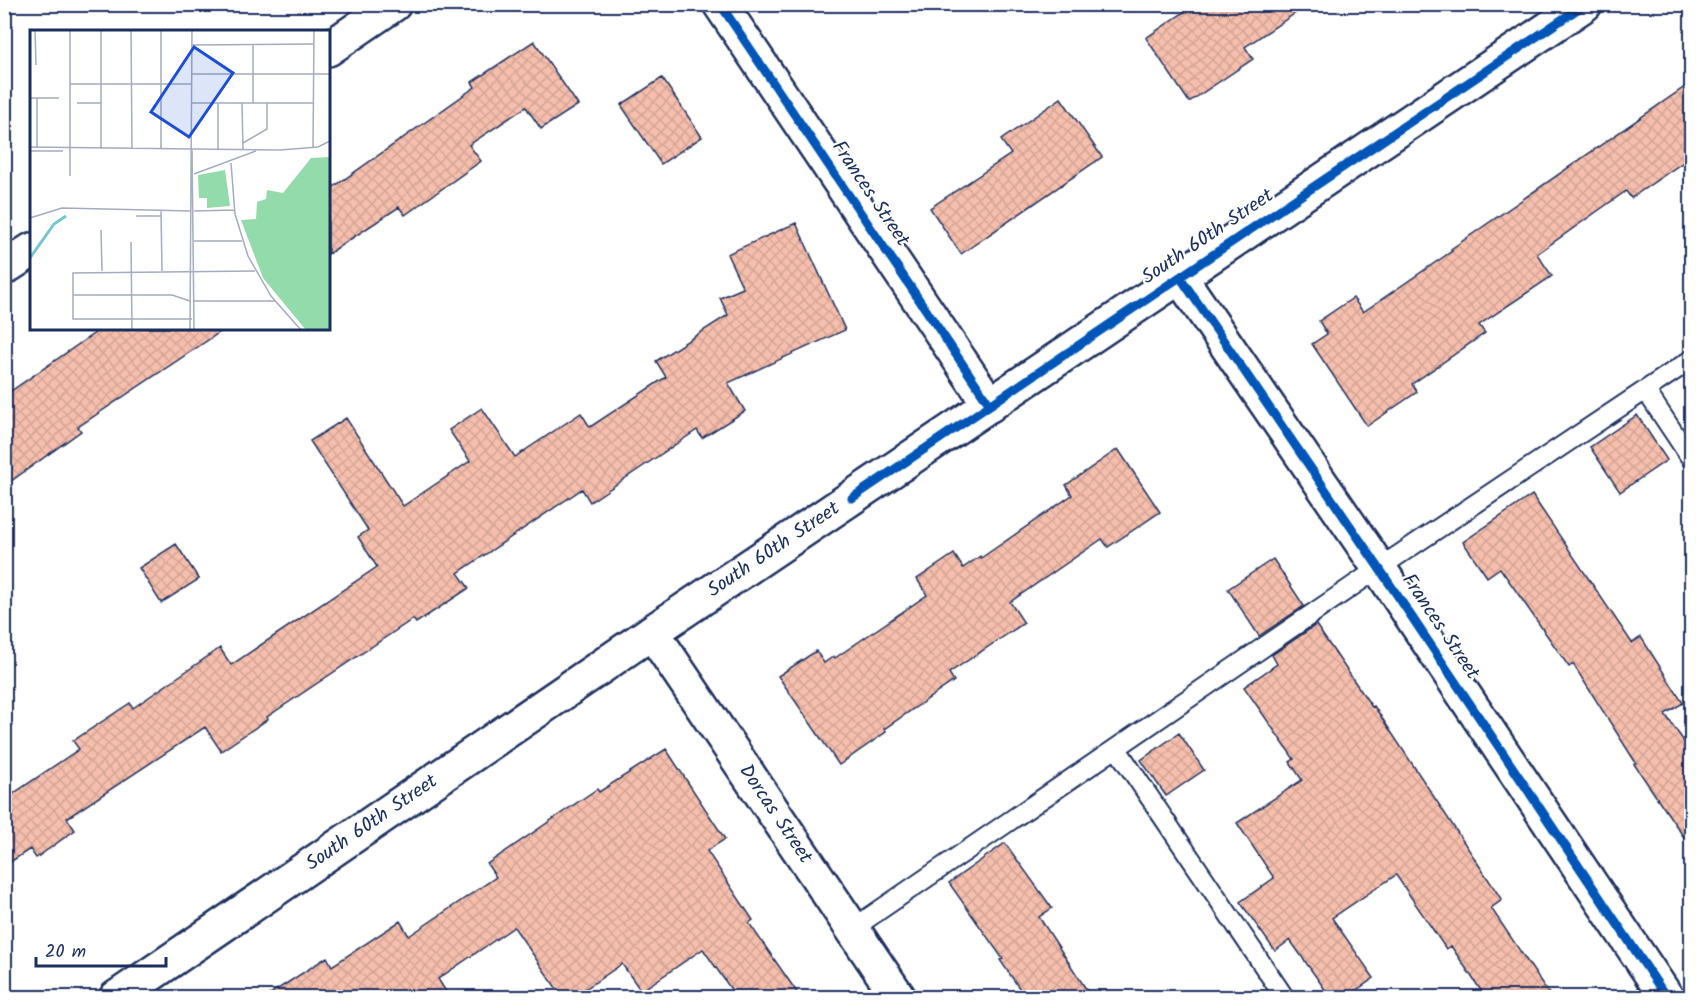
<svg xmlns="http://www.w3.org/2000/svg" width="1696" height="1002" font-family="Kalam,sans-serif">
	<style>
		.building { fill: url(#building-cross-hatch); stroke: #1b2f5e; stroke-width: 1.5 }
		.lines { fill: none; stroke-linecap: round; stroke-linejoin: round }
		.lane-casing { stroke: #1b2f5e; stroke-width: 22 }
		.street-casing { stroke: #1b2f5e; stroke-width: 38 }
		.secondary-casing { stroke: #1b2f5e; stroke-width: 38 }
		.lane { stroke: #fff; stroke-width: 18 }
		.street { stroke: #fff; stroke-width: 33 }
		.secondary { stroke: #fff; stroke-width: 33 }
		.cycleway-casing { stroke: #fff; stroke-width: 13 }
		.cycleway { stroke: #0057b8; stroke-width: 9 }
		.labels { text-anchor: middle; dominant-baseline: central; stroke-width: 4.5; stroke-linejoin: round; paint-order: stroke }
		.street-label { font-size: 20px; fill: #1b2f5e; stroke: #fff }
		.inset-river { fill: none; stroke: #76c7cd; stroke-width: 3 }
		.inset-road { fill: none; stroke: #a4acbf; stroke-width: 1.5 }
		.view { fill: #1d4ed8; fill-opacity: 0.15; stroke: #1d4ed8; stroke-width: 3 }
		.inset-edge { fill: none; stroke: #1b2f5e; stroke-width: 3 }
	</style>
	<defs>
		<pattern id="building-cross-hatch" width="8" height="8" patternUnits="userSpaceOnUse" patternTransform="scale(1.5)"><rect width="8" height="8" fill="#f6beac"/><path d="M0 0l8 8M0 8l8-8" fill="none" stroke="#d2a496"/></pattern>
	</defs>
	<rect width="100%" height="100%" fill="#fff"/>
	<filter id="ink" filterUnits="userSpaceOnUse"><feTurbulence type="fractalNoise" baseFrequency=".0167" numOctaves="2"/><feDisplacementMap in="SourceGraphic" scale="12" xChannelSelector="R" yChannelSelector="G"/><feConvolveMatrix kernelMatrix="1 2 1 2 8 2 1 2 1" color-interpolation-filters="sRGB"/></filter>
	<g filter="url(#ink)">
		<!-- building -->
		<path class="building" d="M1196 4H1309L1245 47 1253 59 1189 102 1146 38Z
			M534 41 578 105 541 129 526 107 469 145 481 161 405 215 399 207 328 254V191L475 87 472 82Z
			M662 78 702 137 661 164 621 105Z
			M1692 82V156L1631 198 1626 191 1537 254 1552 276 1479 325 1485 333 1412 384 1417 392 1367 426 1312 344 1327 334 1319 321 1353 298 1363 312 1452 251 1451 249Z
			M1061 98 1102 157 961 254 930 208 1011 154 1001 140Z
			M796 223 845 330 728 383 745 411 702 438 697 430 590 502 582 489 458 573 469 588 416 623 413 619 267 717 268 719 221 751 205 727 67 818 75 830 36 858 30 849 4 866V800L79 749 73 741 130 703 133 708 220 648 231 665 377 567 358 537 368 530 310 441 346 418 403 506 470 461 449 430 482 408 515 457 581 413 590 427 666 377 656 361 728 315 720 298 743 288 727 254Z
			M102 328H226L78 427 81 431 4 486V396Z
			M1637 415 1667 460 1620 492 1590 447Z
			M1118 449 1160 512 1108 547 1102 539 1010 602 1024 623 949 673 954 681 884 729 886 732 839 765 778 676 816 651 824 663 834 656 835 658 927 595 917 579 954 554 963 568 980 556 981 558 1072 495 1066 485Z
			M1532 495 1632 643 1641 637 1683 703 1665 714 1692 753V849L1634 764 1636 763 1573 664 1569 667 1500 568 1487 577 1463 542Z
			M176 544 199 579 161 603 139 568Z
			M1273 559 1304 606 1259 636 1228 589Z
			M1316 625 1372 707 1374 706 1502 900 1491 908 1552 998H1486L1451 946 1446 949 1396 875 1332 918 1374 978 1345 998H1331L1290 940 1275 951 1240 902 1274 878 1237 823 1302 780 1290 762 1294 759 1244 687 1277 664 1272 655Z
			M1179 733 1204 770 1166 796 1141 760Z
			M666 749 725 839 707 851 753 920 749 923 801 998H737L703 949 641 991 622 964 572 998H563L514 927 438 979 450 998H264L327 957 332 966 400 921 409 936 496 877 487 864 597 789 599 792Z
			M1005 843 1052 908 1039 917 1092 998H1026L1000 960 1003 959 949 883Z"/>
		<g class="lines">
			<defs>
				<path id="lane" d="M1646 391 1692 460
					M1117 749 1285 998
					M852 929 1379 568 1692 359"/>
				<g id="street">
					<path d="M720 4 990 405"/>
					<path d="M328 49 394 4"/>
					<path d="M4 268 32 250"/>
					<path d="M1180 277 1379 568 1667 998"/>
					<path id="s1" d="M652 632 899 998"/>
				</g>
				<g id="secondary">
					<path id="s2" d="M116 998 652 632 1585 4"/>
				</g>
			</defs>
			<!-- lane casing -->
			<use href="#lane" class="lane-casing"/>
			<!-- street casing -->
			<use href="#street" class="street-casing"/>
			<!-- secondary casing -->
			<use href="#secondary" class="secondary-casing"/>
			<!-- lane -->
			<use href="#lane" class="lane"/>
			<!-- street -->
			<use href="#street" class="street"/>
			<!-- secondary -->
			<use href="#secondary" class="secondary"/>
			<defs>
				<path id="cycleway" d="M720 4 990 405
					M1180 277 1379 568 1667 998
					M852 498 1585 4"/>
			</defs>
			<!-- cycleway casing -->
			<use href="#cycleway" class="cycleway-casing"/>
			<!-- cycleway -->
			<use href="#cycleway" class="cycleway"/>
		</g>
	</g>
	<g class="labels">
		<!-- street labels -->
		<g class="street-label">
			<text transform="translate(870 194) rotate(56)">Frances Street</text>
			<text transform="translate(1208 237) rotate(-34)">South 60th Street</text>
			<text stroke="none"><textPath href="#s2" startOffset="796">South 60th Street</textPath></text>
			<text transform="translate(1440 627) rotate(56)">Frances Street</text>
			<text stroke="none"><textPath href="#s1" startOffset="220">Dorcas Street</textPath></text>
			<text stroke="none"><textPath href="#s2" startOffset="310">South 60th Street</textPath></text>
		</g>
	</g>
	<!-- overview -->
	<g transform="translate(30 30)">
		<rect width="300" height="300" fill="#fff"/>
		<path d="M300 127V300H276L233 248 211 190 226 189 227 172 236 169 237 160 253 163 281 128Z" fill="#93dbab"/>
		<path d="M195 140 200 176 177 178V168H169L168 145Z" fill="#93dbab"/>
		<path class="inset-river" d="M0 228 24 194 36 186"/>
		<path class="inset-road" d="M5 0 6 35M71 0V119M101 0 102 119M131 0V119M223 14V73M162 15 283 14M162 44H300M40 54H162M0 68H29M47 73H71M162 73H283M188 73V119M212 73 213 119M213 113 237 99V73M0 117 250 120 288 117 300 111M283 117 284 0M7 118V68M162 120 164 300M0 121H33M201 133 205 184 218 226 241 266 271 300M164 144 226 121M40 146V1M131 181 132 241M164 181 204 180M106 186H131M0 188 32 178 160 181M71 200 72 241M164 211H212M101 212 102 300M43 265H142L160 271M164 271H245M162 289H43V243L225 241M160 300 162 0"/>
		<path class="view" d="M164 17 203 43 159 107 121 82Z"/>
		<rect width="300" height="300" class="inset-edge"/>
	</g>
	<!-- margin -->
	<rect width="1696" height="1002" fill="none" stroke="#fff" stroke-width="24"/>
	<rect x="12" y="12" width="1672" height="978" fill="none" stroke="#1b2f5e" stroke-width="2" filter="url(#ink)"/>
	<!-- scale -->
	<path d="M36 957v9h130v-9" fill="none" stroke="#1b2f5e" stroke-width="3"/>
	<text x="45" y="957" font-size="18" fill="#1b2f5e" stroke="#ffffff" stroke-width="4.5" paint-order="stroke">20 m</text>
</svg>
